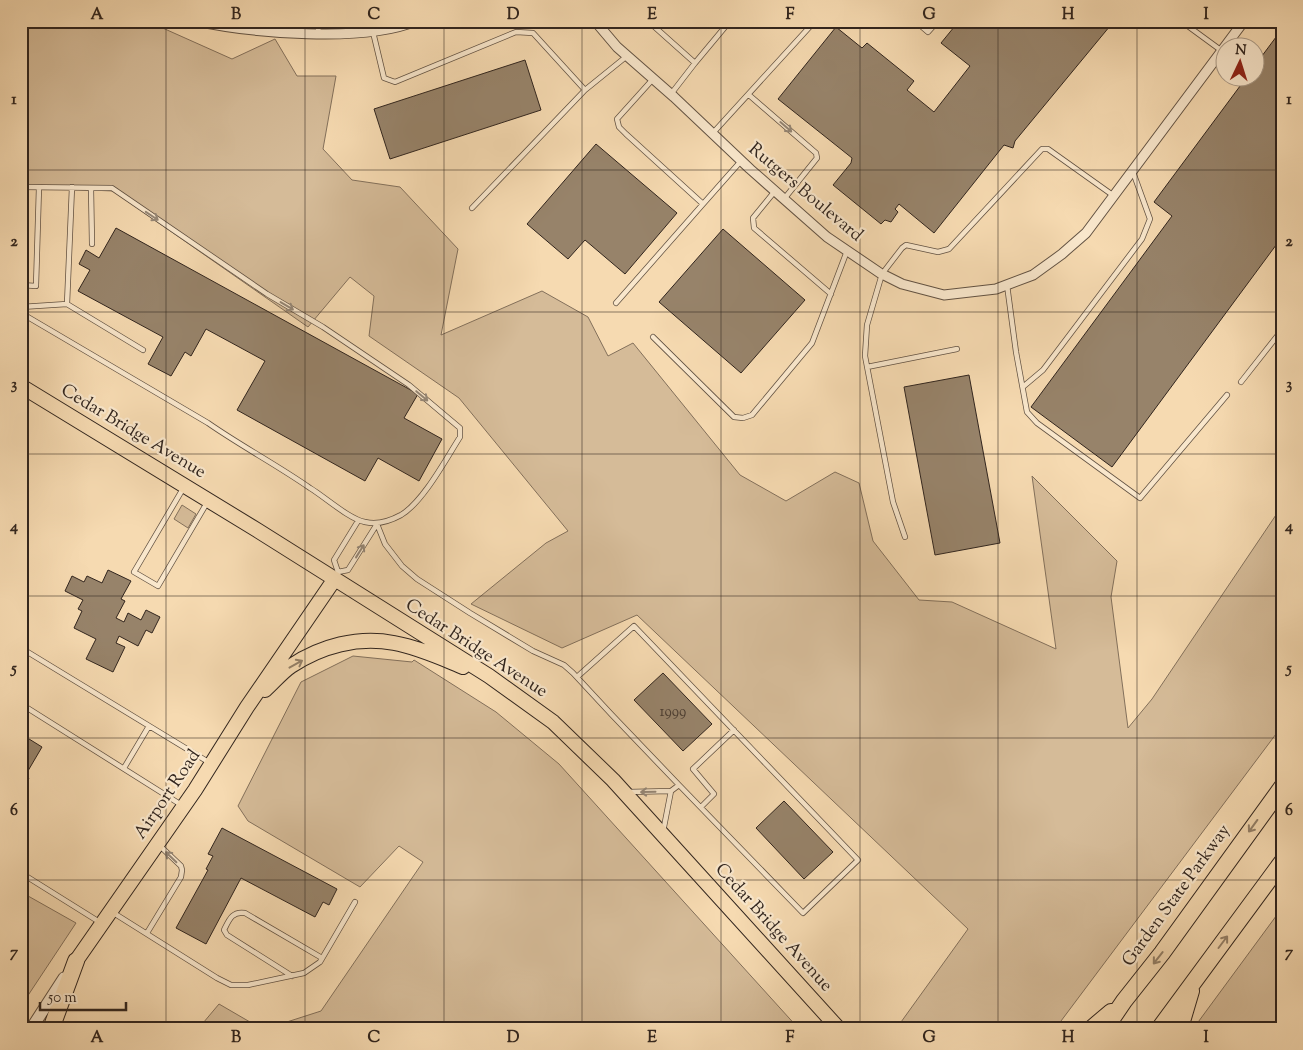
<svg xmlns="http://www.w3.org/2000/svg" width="1303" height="1050" font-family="'Sorts Mill Goudy',serif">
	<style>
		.green { fill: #d5bb98; stroke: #83705b }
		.building { fill: #97836a; stroke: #31251e }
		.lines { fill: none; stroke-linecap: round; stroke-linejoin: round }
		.service-casing { stroke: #625243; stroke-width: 6 }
		.minor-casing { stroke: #625243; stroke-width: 11 }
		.tertiary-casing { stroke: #625243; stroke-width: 13 }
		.primary-casing { stroke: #31251e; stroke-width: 16 }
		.motorway-casing { stroke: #31251e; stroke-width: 18 }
		.service { stroke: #f9e7cc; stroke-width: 4.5 }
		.minor { stroke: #f9e7cc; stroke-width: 9 }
		.tertiary { stroke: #f9e7cc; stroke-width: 11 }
		.primary { stroke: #f6dab1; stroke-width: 14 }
		.motorway { stroke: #f6dab1; stroke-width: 16 }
		.oneway { stroke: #958675 }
		.oneway2 { stroke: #948068 }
		.grid { fill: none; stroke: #31251e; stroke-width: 1; stroke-opacity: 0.55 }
		.labels { text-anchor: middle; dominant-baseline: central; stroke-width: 4.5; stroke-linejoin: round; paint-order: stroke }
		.number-label { font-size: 15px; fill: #4a3c31 }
		.street-label { font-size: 18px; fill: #31251e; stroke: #f9e7cc }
		.neatline { fill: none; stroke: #31251e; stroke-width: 2 }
		.grid-label { font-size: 16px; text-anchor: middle; font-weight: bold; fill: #31251e }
	</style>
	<rect width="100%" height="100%" fill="#f6dab1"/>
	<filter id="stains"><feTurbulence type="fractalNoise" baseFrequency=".004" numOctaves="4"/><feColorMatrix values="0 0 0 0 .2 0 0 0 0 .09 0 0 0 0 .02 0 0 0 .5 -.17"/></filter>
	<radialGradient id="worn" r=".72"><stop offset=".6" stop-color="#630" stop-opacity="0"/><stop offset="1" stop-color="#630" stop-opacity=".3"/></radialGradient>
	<!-- green -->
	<path class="green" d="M21 21H147L232 59 275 39 297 76H336L323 149 352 180 400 187 458 249 441 335 542 291 588 317 608 356 633 343 740 475 786 501 835 472 859 483 873 541 919 600 952 602 1056 649 1032 476 1117 561 1111 597 1128 728 1152 699 1282 506V726L1055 1029H896L968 929 637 615 562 648 471 604 546 543 568 531 459 398 369 336 374 296 350 277 308 327 113 191 21 187Z
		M182 505 196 514 188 528 174 519Z
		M353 656 412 662 414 660 496 712 559 764 799 1029H265L321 1011 423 862 399 846 360 887 248 821 238 806 301 682Z
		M21 892 76 923 21 1006Z
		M1282 908V1029H1193Z
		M219 1004 262 1029H198Z"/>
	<!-- building -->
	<path class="building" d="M659 21H672L667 28Z
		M959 21H1104L1110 26 1015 141 1013 148 1004 145 934 233 899 204 895 209 898 212 891 222 885 220 881 224 833 185 851 163 852 158 778 99 836 27 862 48 867 43 914 81 907 90 934 112 970 66 941 43Z
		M1282 29V237L1112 467 1031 407 1172 216 1154 202 1246 78H1256V64Z
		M525 60 541 110 390 159 374 109Z
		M596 144 677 213 625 274 585 240 568 259 527 224Z
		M116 228 418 394 404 418 442 439 419 481 378 458 365 481 237 410 265 361 206 329 191 356 185 352 171 376 148 364 163 337 78 291 90 270 79 264 86 250 99 258Z
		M723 229 805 300 741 373 659 302Z
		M969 375 1000 543 935 555 904 387Z
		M108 570 131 581 121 599 125 601 116 618 124 622 128 613 141 620 146 610 160 617 152 633 146 630 138 646 119 636 116 643 125 647 113 672 86 659 96 639 74 628 82 611 78 609 83 600 65 591 72 576 84 582 87 576 102 583Z
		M663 673 712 724 683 751 634 700Z
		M21 734 42 747 25 776 29 778 21 791Z
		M784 801 833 852 804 879 756 828Z
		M222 828 337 889 329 905 323 902 315 917 241 878 206 944 176 928 208 870 206 869 213 856 208 854Z"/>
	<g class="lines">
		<defs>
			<path id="service" d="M648 21 695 63 671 94
				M906 21 921 26
				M921 21V26L928 32 938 21
				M1181 21 1222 51
				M373 32 384 78 395 82 516 32 533 33 585 90 472 208
				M318 33 319 21
				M695 63 730 21
				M653 79 617 119 619 127 626 134 703 204 741 161
				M585 90 627 56
				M749 95 816 153 817 158 784 199
				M712 134 815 21
				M21 187 112 188 267 294 323 327 409 385 460 428V437C446 459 423 502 401 515 390 521 377 525 365 522 349 519 325 497 310 488 277 465 241 446 208 423L21 313
				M72 187 67 304 143 350
				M91 188 92 244
				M775 191 753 218 754 228 831 294
				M21 285 36 286 39 187
				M1007 285 1016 352 1027 412 1037 423 1140 498 1227 395
				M616 303 703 204
				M21 307 67 304
				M653 337 734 417 743 418 752 415 812 343 847 251
				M867 367 957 349
				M1241 382 1282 330
				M1024 386 1043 370 1142 239 1150 219 1133 172
				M184 487 134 572 158 586 208 501
				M377 524 385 544 402 566 417 579 470 613 533 651 564 665 573 673 612 715 679 785 671 791 627 792
				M905 537 893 502 865 356 867 325 882 274 902 248 906 245 938 252 949 249 1042 149H1048L1114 196
				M338 572 348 570 377 524
				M338 572 334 560 358 521
				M21 648 210 763
				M577 677 634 626 858 860 803 913 679 785
				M21 704 183 806
				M124 768 149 726
				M701 807 714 794 693 769 734 730
				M663 832 671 791
				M21 873 101 923
				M112 912 217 978 231 985H248L304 973 320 962 355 902
				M147 933 181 877 182 870 181 866 160 846
				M292 976 227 935 224 930C229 920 232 911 245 913L322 958"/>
			<path id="minor" d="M196 21C253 33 363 43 416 21
				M595 21 617 47 674 97 750 169 827 237 880 273 902 284 944 295 996 289 1033 275 1062 254 1086 233 1244 21"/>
			<path id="tertiary" d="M31 1029 64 978"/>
			<path id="primary" d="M21 386 257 530 489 676 553 722 613 780 839 1029
				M265 690C274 682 282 672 291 666 321 646 358 636 394 643 417 647 441 658 463 667
				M76 961 195 790 247 707 334 580"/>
			<path id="motorway" d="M51 1029 76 961
				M1091 1029 1111 1012
				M1105 1029 1124 1001 1162 953 1282 787
				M1159 1029 1282 862
				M1177 1029 1183 1018 1191 991"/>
		</defs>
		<!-- service casing -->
		<use href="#service" class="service-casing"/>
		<!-- minor casing -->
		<use href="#minor" class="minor-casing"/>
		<!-- tertiary casing -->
		<use href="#tertiary" class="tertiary-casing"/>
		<!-- primary casing -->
		<use href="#primary" class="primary-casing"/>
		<!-- motorway casing -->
		<use href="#motorway" class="motorway-casing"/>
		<!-- service -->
		<use href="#service" class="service"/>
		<!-- minor -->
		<use href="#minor" class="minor"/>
		<!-- tertiary -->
		<use href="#tertiary" class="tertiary"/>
		<!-- primary -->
		<use href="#primary" class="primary"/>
		<!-- motorway -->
		<use href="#motorway" class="motorway"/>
	</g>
	<!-- one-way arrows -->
	<defs><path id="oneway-shaft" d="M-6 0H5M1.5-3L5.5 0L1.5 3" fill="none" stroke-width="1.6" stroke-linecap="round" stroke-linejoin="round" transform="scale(1.25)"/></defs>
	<g class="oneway">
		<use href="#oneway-shaft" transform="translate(786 127) rotate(41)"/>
		<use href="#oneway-shaft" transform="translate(152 216) rotate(34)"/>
		<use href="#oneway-shaft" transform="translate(287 306) rotate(31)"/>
		<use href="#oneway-shaft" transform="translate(422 396) rotate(40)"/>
		<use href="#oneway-shaft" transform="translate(360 551) rotate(-58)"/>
		<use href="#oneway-shaft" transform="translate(648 792) rotate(179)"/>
		<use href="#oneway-shaft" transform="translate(171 857) rotate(-136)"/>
	</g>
	<g class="oneway2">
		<use href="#oneway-shaft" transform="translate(296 664) rotate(-29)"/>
		<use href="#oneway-shaft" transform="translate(1253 826) rotate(126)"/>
		<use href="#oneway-shaft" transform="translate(1223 942) rotate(-53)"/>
		<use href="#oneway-shaft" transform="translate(1158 958) rotate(128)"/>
	</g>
	<!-- grid -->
	<path class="grid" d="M166 21V1029M305 21V1029M444 21V1029M582 21V1029M721 21V1029M860 21V1029M998 21V1029M1137 21V1029M21 170H1282M21 312H1282M21 454H1282M21 596H1282M21 738H1282M21 880H1282"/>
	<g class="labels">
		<!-- number labels -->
		<g class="number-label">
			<text x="673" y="712">1999</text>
		</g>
		<!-- street labels -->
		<g class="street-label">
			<text transform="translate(805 193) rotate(40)">Rutgers Boulevard</text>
			<text transform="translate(133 432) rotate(31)">Cedar Bridge Avenue</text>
			<text transform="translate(476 649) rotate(33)">Cedar Bridge Avenue</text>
			<text transform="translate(168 795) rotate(-56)">Airport Road</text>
			<text transform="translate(1177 896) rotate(-54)">Garden State Parkway</text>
			<text transform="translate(773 928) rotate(48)">Cedar Bridge Avenue</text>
		</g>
	</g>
	<!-- margin -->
	<rect width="1303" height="1050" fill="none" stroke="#f6dab1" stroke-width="55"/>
	<!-- north arrow -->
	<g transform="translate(1240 62) rotate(4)"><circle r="24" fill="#f9e7cc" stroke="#a99986"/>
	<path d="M0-4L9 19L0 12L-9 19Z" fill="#8f2418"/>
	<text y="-8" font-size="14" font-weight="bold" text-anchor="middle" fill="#31251e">N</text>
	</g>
	<!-- scale -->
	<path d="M40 1002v8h86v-8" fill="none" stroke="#31251e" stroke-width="2.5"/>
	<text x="48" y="1002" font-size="15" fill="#31251e" stroke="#f9e7cc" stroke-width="4" paint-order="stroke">50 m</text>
	<rect x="28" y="28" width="1248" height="994" class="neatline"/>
	<g class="grid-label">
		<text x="97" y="19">A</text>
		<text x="236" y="19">B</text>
		<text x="374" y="19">C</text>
		<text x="513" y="19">D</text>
		<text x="652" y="19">E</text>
		<text x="790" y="19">F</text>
		<text x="929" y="19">G</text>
		<text x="1068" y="19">H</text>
		<text x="1206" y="19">I</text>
		<text x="14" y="104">1</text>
		<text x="1289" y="104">1</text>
		<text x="14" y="246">2</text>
		<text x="1289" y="246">2</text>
		<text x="14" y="389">3</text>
		<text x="1289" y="389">3</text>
		<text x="14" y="531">4</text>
		<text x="1289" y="531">4</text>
		<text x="14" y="673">5</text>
		<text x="1289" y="673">5</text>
		<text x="14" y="815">6</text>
		<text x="1289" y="815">6</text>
		<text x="14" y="957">7</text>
		<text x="1289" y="957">7</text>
		<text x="97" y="1042">A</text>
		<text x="236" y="1042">B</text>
		<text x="374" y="1042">C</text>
		<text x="513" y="1042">D</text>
		<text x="652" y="1042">E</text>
		<text x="790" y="1042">F</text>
		<text x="929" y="1042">G</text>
		<text x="1068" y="1042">H</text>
		<text x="1206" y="1042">I</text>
	</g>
	<rect width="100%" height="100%" filter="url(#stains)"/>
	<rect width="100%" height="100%" fill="url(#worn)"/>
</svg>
